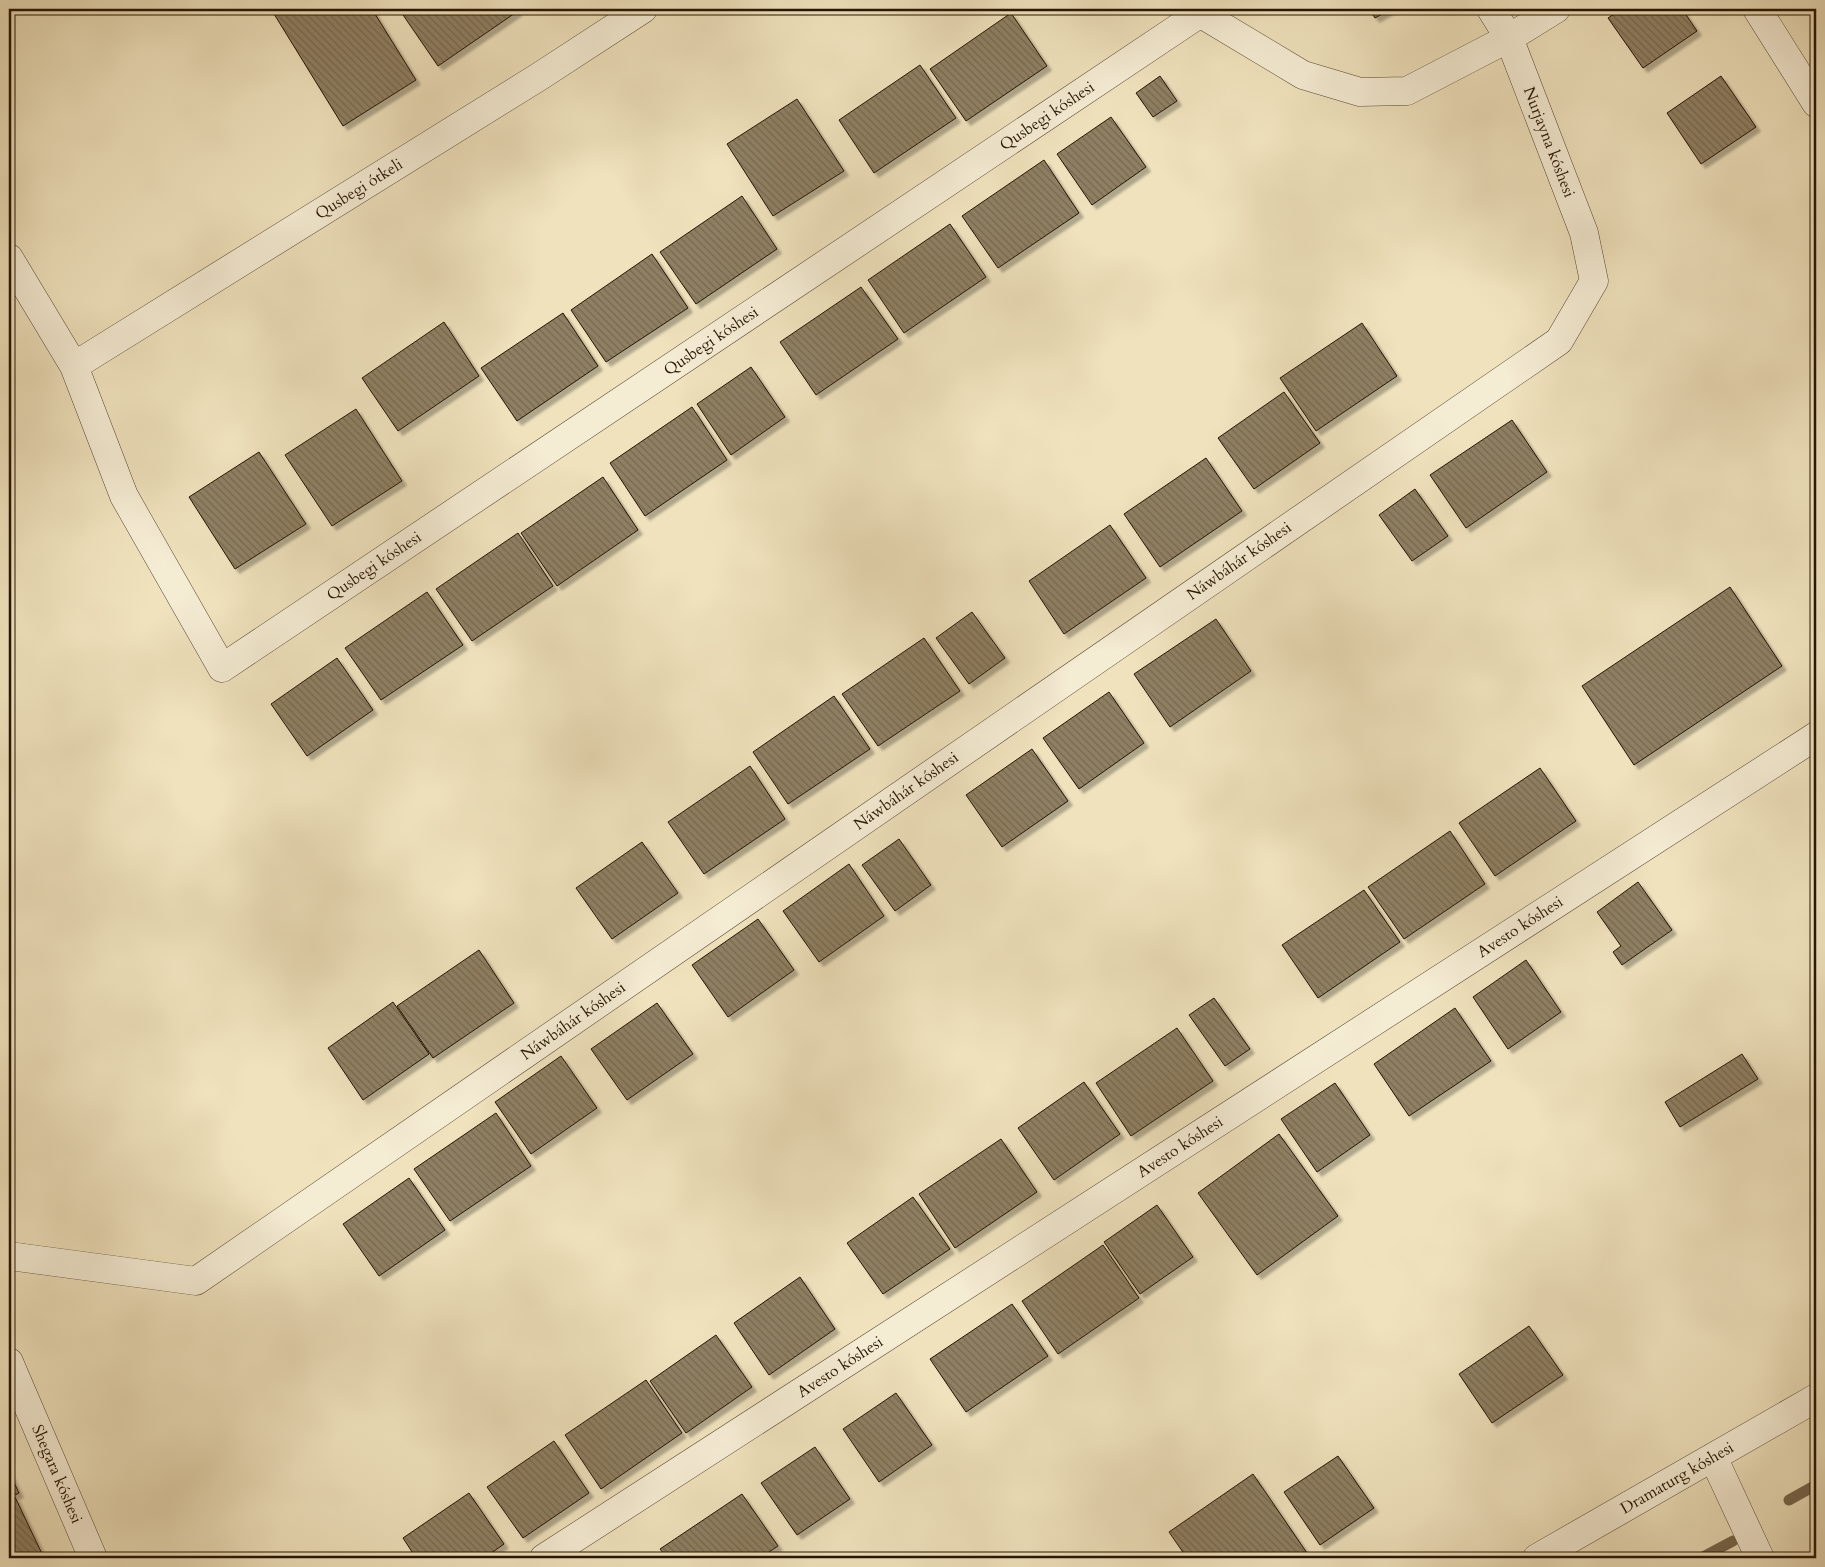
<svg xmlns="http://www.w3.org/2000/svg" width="1825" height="1567" font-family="Cardo,serif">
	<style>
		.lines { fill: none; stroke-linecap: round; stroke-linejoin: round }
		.stream { stroke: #76664d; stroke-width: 11 }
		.building { fill: url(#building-back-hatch); stroke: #261503; filter: url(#shadow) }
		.minor-casing { stroke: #584832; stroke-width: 29 }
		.minor { stroke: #f5ecd4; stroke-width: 28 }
		.labels { text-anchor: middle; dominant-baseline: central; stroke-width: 5; stroke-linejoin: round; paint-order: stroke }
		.street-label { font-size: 16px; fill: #261503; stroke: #f5ecd4 }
	</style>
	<defs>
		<pattern id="building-back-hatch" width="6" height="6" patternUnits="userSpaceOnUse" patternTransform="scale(1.25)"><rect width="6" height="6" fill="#8f8064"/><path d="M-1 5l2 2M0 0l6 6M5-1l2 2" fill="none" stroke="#756850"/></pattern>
		<filter id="shadow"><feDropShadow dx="4.5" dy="4.5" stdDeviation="1" flood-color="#0004"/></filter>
	</defs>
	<rect width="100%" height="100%" fill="#efe2bd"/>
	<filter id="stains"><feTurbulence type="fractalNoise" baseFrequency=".004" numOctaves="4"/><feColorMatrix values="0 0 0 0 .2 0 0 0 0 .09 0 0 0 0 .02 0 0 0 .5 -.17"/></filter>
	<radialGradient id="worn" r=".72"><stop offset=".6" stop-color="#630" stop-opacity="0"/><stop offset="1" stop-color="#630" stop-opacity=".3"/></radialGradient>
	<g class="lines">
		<!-- stream -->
		<path class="stream" d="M1789 1500 1816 1485
			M1701 1558 1733 1541"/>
	</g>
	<!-- building -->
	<path class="building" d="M271 9H372L416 80 343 126Z
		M399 9H516L518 11 438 66Z
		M1369 9H1391L1375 18Z
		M1621 9H1682L1697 31 1643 68 1608 18Z
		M1011 13 1047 66 966 121 930 69Z
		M920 65 956 118 874 173 839 120Z
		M1160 76 1177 101 1153 117 1136 93Z
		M1721 76 1756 127 1701 164 1667 113Z
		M797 99 844 171 773 216 727 144Z
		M1111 117 1146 167 1092 205 1057 154Z
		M1044 160 1079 213 998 268 962 216Z
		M742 196 777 249 696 304 660 252Z
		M950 224 986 277 904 333 868 280Z
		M652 254 688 308 606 362 571 310Z
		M861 287 898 339 816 395 780 342Z
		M563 313 598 366 517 421 481 368Z
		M444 322 479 376 398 431 362 378Z
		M1362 323 1397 376 1316 431 1280 378Z
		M751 367 785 417 731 455 697 404Z
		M1284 392 1320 443 1254 489 1218 438Z
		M692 407 727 460 645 516 610 463Z
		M356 409 402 481 332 526 285 455Z
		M1512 420 1547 472 1466 528 1430 475Z
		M259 452 306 524 235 569 189 497Z
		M1206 458 1242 511 1160 567 1124 514Z
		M603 477 638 530 557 586 521 533Z
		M1415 489 1448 536 1412 561 1379 515Z
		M1110 525 1146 578 1064 634 1029 581Z
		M518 533 553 586 472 641 436 589Z
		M1730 587 1782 666 1634 765 1582 686Z
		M427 592 463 645 381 700 345 648Z
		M972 612 1005 658 969 684 936 638Z
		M1216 619 1251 671 1170 727 1134 674Z
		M924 638 960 691 878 746 842 694Z
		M337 658 373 710 307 756 271 704Z
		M1109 692 1144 743 1079 789 1043 738Z
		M834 696 870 749 788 804 753 752Z
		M1032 749 1068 801 1002 847 966 795Z
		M750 766 785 819 704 874 668 822Z
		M1540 768 1576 821 1495 876 1459 823Z
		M1450 831 1485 884 1404 939 1368 887Z
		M899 839 931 885 895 911 862 865Z
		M642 842 678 893 612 939 576 888Z
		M849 864 884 916 819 962 783 911Z
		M1638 882 1672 930 1622 965 1613 952 1621 946 1597 912Z
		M1364 890 1400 942 1318 998 1282 945Z
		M758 919 794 970 728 1017 692 965Z
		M479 950 514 1003 433 1058 397 1006Z
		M1526 960 1561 1012 1508 1049 1473 997Z
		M1214 998 1250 1049 1225 1066 1189 1015Z
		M393 1002 429 1054 363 1100 328 1048Z
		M657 1003 693 1054 627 1100 591 1049Z
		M1455 1008 1491 1061 1409 1116 1374 1064Z
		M1177 1028 1213 1081 1131 1136 1096 1083Z
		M1742 1054 1758 1079 1680 1127 1665 1102Z
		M561 1056 597 1108 531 1154 495 1102Z
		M1084 1082 1120 1134 1054 1180 1018 1128Z
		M1335 1083 1370 1135 1317 1172 1281 1119Z
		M496 1113 531 1166 450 1221 414 1169Z
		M1279 1134 1338 1216 1257 1275 1198 1193Z
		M1001 1139 1037 1192 955 1248 919 1194Z
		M409 1178 445 1230 379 1276 343 1224Z
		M913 1197 950 1249 883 1294 847 1243Z
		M1157 1205 1193 1257 1140 1294 1104 1242Z
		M1103 1245 1139 1298 1058 1354 1022 1301Z
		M800 1277 835 1329 769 1375 734 1323Z
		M1012 1304 1048 1356 966 1412 930 1359Z
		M1529 1326 1563 1375 1492 1423 1459 1374Z
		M716 1335 752 1387 686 1433 650 1381Z
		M646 1380 682 1433 601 1489 565 1435Z
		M896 1393 932 1445 879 1482 843 1429Z
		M554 1441 589 1493 523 1538 487 1487Z
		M815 1447 850 1499 797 1535 761 1483Z
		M1338 1456 1374 1508 1320 1545 1284 1492Z
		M9 1472 19 1493 9 1498Z
		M1253 1474 1307 1553 1300 1558H1187L1169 1532Z
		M469 1493 504 1544 484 1558H416L403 1538Z
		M742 1494 778 1546 760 1558H667L660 1549Z
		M15 1497 44 1558H9V1500Z"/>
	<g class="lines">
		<defs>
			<path id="minor" d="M1193 9 1303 75 1360 92 1407 91 1509 38 1556 9
				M1757 9 1816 103
				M9 258 74 366 124 496 222 668 1199 14
				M74 366 537 78 643 9
				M9 1256 196 1281 1559 341 1594 281 1584 233 1509 38 1491 9
				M9 1362 93 1558
				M1713 1457 1760 1558
				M544 1558 1816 736
				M1537 1558 1816 1398"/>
		</defs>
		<!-- minor casing -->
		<use href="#minor" class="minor-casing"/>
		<!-- minor -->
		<use href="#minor" class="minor"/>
	</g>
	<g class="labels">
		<!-- street labels -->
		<g class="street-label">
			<text transform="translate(1047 116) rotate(-34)">Qusbegi kóshesi</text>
			<text transform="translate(1549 142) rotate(69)">Nurjayna kóshesi</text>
			<text transform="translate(359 189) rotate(-32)">Qusbegi ótkeli</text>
			<text transform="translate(711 341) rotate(-34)">Qusbegi kóshesi</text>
			<text transform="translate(1239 561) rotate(-35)">Náwbáhár kóshesi</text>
			<text transform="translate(374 566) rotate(-34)">Qusbegi kóshesi</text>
			<text transform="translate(906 791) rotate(-35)">Náwbáhár kóshesi</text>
			<text transform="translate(1520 927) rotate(-33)">Avesto kóshesi</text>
			<text transform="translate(573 1021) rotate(-35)">Náwbáhár kóshesi</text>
			<text transform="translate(1180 1147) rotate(-33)">Avesto kóshesi</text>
			<text transform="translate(840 1367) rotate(-33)">Avesto kóshesi</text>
			<text transform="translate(57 1474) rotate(67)">Shegara kóshesi</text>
			<text transform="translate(1677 1478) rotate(-30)">Dramaturg kóshesi</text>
		</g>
	</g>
	<!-- margin -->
	<rect width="1825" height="1567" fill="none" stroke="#efe2bd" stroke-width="30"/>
	<rect x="10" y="10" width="1805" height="1547" fill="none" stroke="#261503" stroke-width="2.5"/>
	<rect x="15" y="15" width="1795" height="1537" fill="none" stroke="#261503"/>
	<rect width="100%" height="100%" filter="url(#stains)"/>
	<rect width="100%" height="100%" fill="url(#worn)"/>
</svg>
